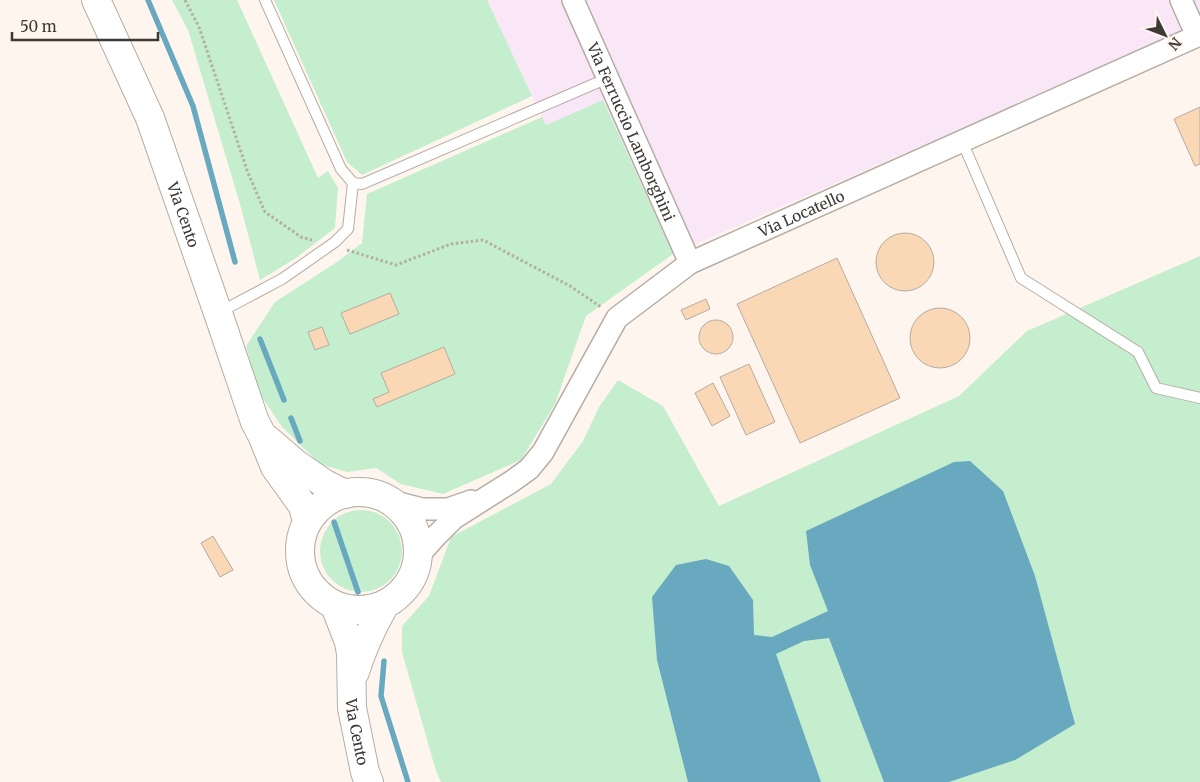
<svg xmlns="http://www.w3.org/2000/svg" width="1200" height="782" font-family="Merriweather,serif">
	<style>
		.industrial { fill: #f9e7f8 }
		.green { fill: #c4eecd }
		.water { fill: #68a9bf }
		.lines { fill: none; stroke-linecap: round; stroke-linejoin: round }
		.stream { stroke: #68a9bf; stroke-width: 5.5 }
		.building { fill: #fad8b6; stroke: #b5aba2 }
		.lane-casing { stroke: #b6ada4; stroke-width: 12 }
		.street-casing { stroke: #b6ada4; stroke-width: 24 }
		.secondary-casing { stroke: #b6ada4; stroke-width: 30 }
		.path { stroke: #b4aea7; stroke-width: 3; stroke-dasharray: 2.5 2.5; stroke-linecap: butt }
		.lane { stroke: #fff; stroke-width: 10 }
		.street { stroke: #fff; stroke-width: 21 }
		.secondary { stroke: #fff; stroke-width: 28 }
		.labels { text-anchor: middle; dominant-baseline: central; stroke-width: 5; stroke-linejoin: round; paint-order: stroke }
		.street-label { font-size: 15px; fill: #3d3935; stroke: #fef6ee }
	</style>
	<rect width="100%" height="100%" fill="#fef6ee"/>
	<!-- industrial -->
	<path class="industrial" d="M487 0H1200V24L673 254 603 100 546 125Z"/>
	<!-- green -->
	<path class="green" d="M172 0H237L318 178 328 171 338 188 335 228 296 258 260 280 240 204 188 30Z
		M274 0H487L532 96 362 175 347 162Z
		M603 100 673 254 586 316 555 404 521 460 443 494 401 484 376 468 347 472 320 464 282 427 258 391 246 346 275 302 337 262 362 243 367 194 542 117 546 125Z
		M1200 256V782H441L436 771 402 652V626L429 596 451 537 551 484 583 441 599 407 618 380 663 406 719 506 959 396 1027 331Z
		M320 551a41 41 0 1 1 82 0a41 41 0 1 1-82 0Z"/>
	<!-- water -->
	<path class="water" d="M970 461 1003 491 1035 576 1075 724 1015 760 949 782H884L829 638 804 641 776 654 821 782H688L657 660 652 597 676 565 706 559 729 566 753 600 754 635 772 637 828 611 810 565 806 531 954 462Z"/>
	<g class="lines">
		<!-- stream -->
		<path class="stream" d="M148 0 193 106 235 262
			M260 339 284 400
			M291 418 300 441
			M334 522 358 592
			M384 661 381 696 408 782"/>
	</g>
	<!-- building -->
	<path class="building" d="M1200 107V164L1195 166 1174 119Z
		M876 262a29 29 0 1 1 58 0a29 29 0 1 1-58 0Z
		M837 258 900 398 800 443 737 304Z
		M390 293 399 314 350 334 341 313Z
		M706 299 710 309 686 320 681 310Z
		M910 338a30 30 0 1 1 60 0a30 30 0 1 1-60 0Z
		M699 337a17 17 0 1 1 34 0a17 17 0 1 1-34 0Z
		M322 327 329 345 315 350 308 332Z
		M444 347 455 374 377 407 373 399 389 392 381 373Z
		M749 364 775 422 746 435 720 377Z
		M713 383 730 416 712 426 695 393Z
		M213 536 233 570 220 577 201 543Z"/>
	<g class="lines">
		<defs>
			<path id="lane" d="M265 0 341 169 353 183 362 184 608 78
				M962 141 1021 278 1138 352 1156 388 1200 398
				M218 313 282 279 335 242 348 229 353 183"/>
			<g id="street">
				<path id="s1" d="M573 0 690 263"/>
				<path d="M391 501 422 509H448L471 501"/>
				<path id="s2" d="M419 555 435 537 454 518 511 482 529 469 543 452 617 318 690 263 1197 36 1181 0"/>
			</g>
			<g id="secondary">
				<path id="s3" d="M96 0 150 118 218 313 255 422 262 435 275 467 303 506 307 522"/>
				<path d="M267 439 296 464 325 484 345 494"/>
				<circle cx="359" cy="551" r="59"/>
				<path id="s4" d="M335 606 349 642 351 654 352 708 365 772 369 782"/>
				<path d="M355 672C362 649 372 627 384 606"/>
			</g>
		</defs>
		<!-- lane casing -->
		<use href="#lane" class="lane-casing"/>
		<!-- street casing -->
		<use href="#street" class="street-casing"/>
		<!-- secondary casing -->
		<use href="#secondary" class="secondary-casing"/>
		<!-- path -->
		<path class="path" d="M185 0 199 27 248 173 265 212 301 237 312 240
			M347 250 396 265 451 244 483 240 570 286 601 307"/>
		<!-- lane -->
		<use href="#lane" class="lane"/>
		<!-- street -->
		<use href="#street" class="street"/>
		<!-- secondary -->
		<use href="#secondary" class="secondary"/>
	</g>
	<g class="labels">
		<!-- street labels -->
		<g class="street-label">
			<text stroke="none"><textPath href="#s1" startOffset="144">Via Ferruccio Lamborghini</textPath></text>
			<text stroke="none"><textPath href="#s2" startOffset="529">Via Locatello</textPath></text>
			<text stroke="none"><textPath href="#s3" startOffset="232">Via Cento</textPath></text>
			<text stroke="none"><textPath href="#s4" startOffset="129">Via Cento</textPath></text>
		</g>
	</g>
	<!-- north arrow -->
	<g transform="translate(1165 35) rotate(132)" stroke="#fef6ee" stroke-width="4" paint-order="stroke">
	<path d="M0-4L9 19L0 12L-9 19Z" fill="#3d3935"/>
	<text y="-8" font-size="14" font-weight="bold" text-anchor="middle" fill="#3d3935">N</text>
	</g>
	<!-- scale -->
	<path d="M12 32v8h146v-8" fill="none" stroke="#3d3935" stroke-width="2.5"/>
	<text x="20" y="32" font-size="15" fill="#3d3935" stroke="#fef6ee" stroke-width="4" paint-order="stroke">50 m</text>
</svg>
